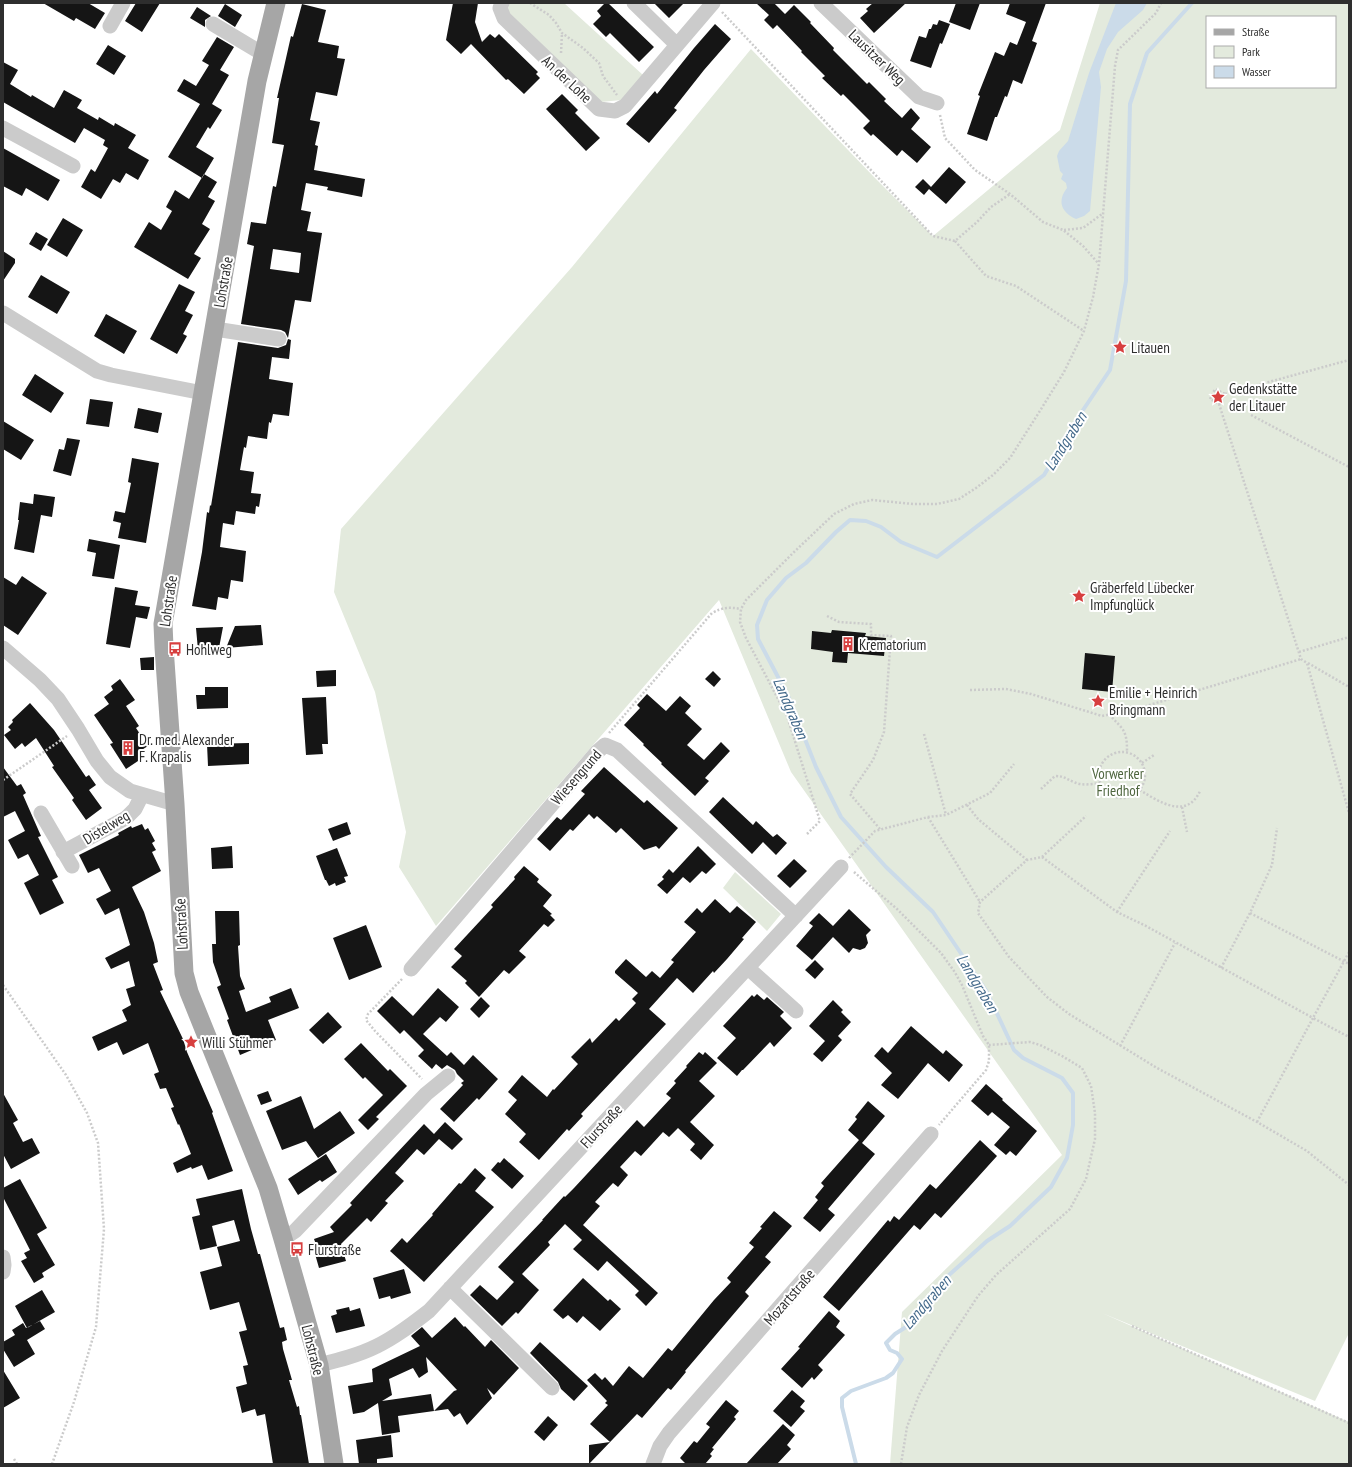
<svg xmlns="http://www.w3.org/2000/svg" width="1352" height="1467" font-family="'PT Sans Narrow',sans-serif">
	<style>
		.green { fill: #e3eadd; fill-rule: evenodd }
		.water { fill: #cbdbe9 }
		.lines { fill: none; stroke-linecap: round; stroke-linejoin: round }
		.stream { stroke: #cbdbe9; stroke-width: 4 }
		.building { fill: #151515; fill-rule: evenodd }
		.path { stroke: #cbcbcb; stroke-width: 2.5; stroke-dasharray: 2 2; stroke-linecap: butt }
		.minor { stroke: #cbcbcb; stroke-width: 15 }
		.major { stroke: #a6a6a6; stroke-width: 19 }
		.labels { text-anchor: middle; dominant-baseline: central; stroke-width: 4; stroke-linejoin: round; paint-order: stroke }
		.street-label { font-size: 15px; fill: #2e2e2e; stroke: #fff }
		.poi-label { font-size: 15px; fill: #2e2e2e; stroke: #fff; text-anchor: start }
		.park-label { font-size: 15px; fill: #4f663f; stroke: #fff }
		.water-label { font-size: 16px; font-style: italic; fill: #43698a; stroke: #fff }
	</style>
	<rect width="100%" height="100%" fill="#fff"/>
	<!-- green -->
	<path class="green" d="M509 3H564L643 75 621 100 601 102 507 15Z
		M1100 3H1349V1333L1315 1401 1102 1313 1349 1422V1464H890L902 1312 1062 1155 791 772 719 600 436 926 399 867 406 832 375 692 334 592 341 529 572 267 751 49 874 177 933 236 1060 130ZM1207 17H1335V87H1207Z
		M735 872 781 914 767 931 723 888Z"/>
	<!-- water -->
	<path class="water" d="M1116 3H1147L1143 10 1118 32 1107 49 1099 72 1101 87 1090 211 1084 216 1076 219C1061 212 1057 201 1067 188L1066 183 1061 179 1063 174 1060 171 1057 156 1059 151 1068 141 1089 73Z"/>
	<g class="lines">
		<!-- stream -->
		<path class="stream" d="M856 1464 842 1407V1398L851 1391 886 1378 893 1373 902 1359 897 1353 890 1350 886 1343 895 1334 906 1327 949 1275 987 1241 1010 1226 1051 1187 1067 1158 1073 1125V1093L1062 1078 1023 1058 1014 1050 987 992 933 912 886 867 841 817 816 767 788 696 758 639 757 625 767 600 786 578 806 563 836 532 850 520 866 521 881 527 901 542 937 557 1044 475 1079 416 1110 370 1126 281 1130 104 1147 53 1192 3"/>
	</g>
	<!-- building -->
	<path class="building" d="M43 3H88L105 13 95 29 76 18 74 21Z
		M136 3H160L142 32 125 21Z
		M453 3H478L475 22 482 42 490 34 495 38 499 34 538 72 536 74 540 78 524 94 508 79 506 80 471 44 461 54 446 40Z
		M605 3H608L654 47 639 62 610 33 606 37 593 24 601 16 597 11Z
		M654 3H684L669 18Z
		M756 3H774L785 14 794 5 811 22 810 23 834 48 833 50 867 84 869 82 886 99 884 101 902 118 911 108 920 118 911 129 931 147 917 163 902 150 897 156 873 134 871 136 863 128 870 121 843 94 841 96 822 78 825 76 801 52 802 51 777 25 773 29 764 20 769 15Z
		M873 3H906L874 33 860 18 868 11 866 9Z
		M956 3H980L970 30 949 22Z
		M1010 3H1046L1032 41 1037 43 1033 54 1022 84 1013 80 1007 97 1005 96 997 117H995L987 141 967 134 980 96 978 95 995 52 1004 56 1010 42 1017 45 1026 22 1006 14Z
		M225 4 242 15 235 27 218 16Z
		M302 4 326 10 318 42 339 46 337 58 345 59 337 96 316 92 310 120 320 122 315 145 318 146 314 170 365 179 362 197 327 190 328 187 306 183 301 210 311 212 307 231 322 233 311 302 295 300 288 338 285 332 281 330 241 324 254 246 247 244 251 222 266 224 273 186 276 187 284 145 272 143 279 98H277L291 36 293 37ZM273 249 301 253 299 273 270 269Z
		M197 7 211 16 205 20V27L190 18Z
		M939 20 950 24 942 44 940 43 931 68 910 61 919 36 926 38 929 29H931L933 24 937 25Z
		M715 24 731 39 704 70 674 108 677 110 649 143 626 124 655 91 657 94 694 48Z
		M217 37 234 47 220 70 229 75 212 104 222 110 210 129 208 127 196 147 214 158 202 178 168 157 200 104 177 91 184 79 196 86 209 65 202 61Z
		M108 45 126 56 114 75 96 64Z
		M3 62 18 70 10 84 31 97 32 95 54 108 64 90 82 100 77 108 98 120 99 117 114 126 115 123 136 135 128 148 149 160 138 180 126 173 120 183 113 179 101 199 81 187 91 169 95 172 108 148 103 145 105 140 84 128 75 143 3 102Z
		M562 94 578 110 575 113 600 138 586 151 546 109Z
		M3 148 60 180 48 201 26 188 22 196 3 186Z
		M949 167 966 182 946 204 929 189 924 195 915 187 923 179 931 187Z
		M204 174 217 182 208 197 215 201 202 224 210 229 194 254 201 258 188 279 134 247 149 222 161 230 172 211 166 207 175 190 189 199Z
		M63 218 83 230 67 257 47 245Z
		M36 232 48 239 41 251 29 244Z
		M3 251 15 259V263L3 281Z
		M41 275 70 292 57 314 28 297Z
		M179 284 195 292 185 311 193 315 183 334 187 336 177 354 150 339Z
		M106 314 137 331 124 354 94 336Z
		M288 339 291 340 289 359 272 357 269 379 293 383 289 416 273 414 271 423 269 422 267 439 248 436 246 448 244 447 240 470 254 472 251 493 261 494 259 507 256 506 255 514 236 511 234 525 223 523 220 547 246 551 243 582 231 580 228 599 218 597 216 610 192 606 202 552 207 512 209 513 210 505 211 506 238 342 278 348 286 345Z
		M35 374 64 393 51 413 22 395Z
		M90 399 113 402 109 427 86 424Z
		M138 408 162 413 158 433 134 428Z
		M3 421 34 440 21 460 3 449Z
		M67 438 80 440 71 476 53 471 59 449 64 450Z
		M132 458 159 463 146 543 118 538 121 523 113 521 115 511 125 513 131 483 128 482Z
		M34 494 55 497 52 517 41 515 34 553 14 549 19 520H18L20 502 33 504Z
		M89 539 120 545 114 579 92 576 96 553 87 551Z
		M22 576 47 593 18 635 3 625V577L16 585Z
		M115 587 138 591 135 605 150 607 147 619 136 617 130 648 106 644Z
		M261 625 263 645 226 648 235 626Z
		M223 627 219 648 198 650 196 628Z
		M832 630 866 633 865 636 886 638 884 656 848 653 847 663 832 662 833 652 811 649 812 631 831 633Z
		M1085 653 1115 656 1112 692 1082 689Z
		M154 657V670H141L140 658Z
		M336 670V686L317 687 316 671Z
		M713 671 721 679 714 687 705 679Z
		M120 679 135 700 126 706 139 726 136 728 148 746 140 751 144 757 126 769 110 744 113 743 94 715 109 704 104 697 113 690 111 686Z
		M205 687H228V708L197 709 196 695H205Z
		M647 694 666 711 680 696 691 706 685 713 702 729 687 745 704 760 721 742 730 751 705 778 709 781 695 796 661 764 662 763 643 745 644 744 624 725 640 708 637 705Z
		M326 697 328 744H322L323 754 306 755 302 698Z
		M30 703 54 730 86 777 89 775 96 785 89 790 102 808 86 820 72 800 74 798 52 767 54 766 36 738 25 747 22 743 15 749 4 735 11 730 8 727 13 722 12 720Z
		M249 743V764L208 766 207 744Z
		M3 767 17 786 21 784 26 793 23 795 41 836 38 837 58 877 52 880 64 903 40 915 24 883 39 875 28 854 18 859 8 840 25 831 15 811 3 817Z
		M604 767 644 803 647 800 678 828 659 849 656 846 644 850 621 828 616 833 597 816 594 819 589 814 573 831 570 829 550 851 537 839 557 817 561 820 585 794 581 791Z
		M723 797 753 825 756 821 773 837 777 834 787 843 776 855 763 842 752 854 709 812Z
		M347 822 351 834 333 841 328 829Z
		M142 824 145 830 148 828 155 841 152 843 156 850 152 852 161 871 132 887 144 912 154 943 158 962 153 964 163 990 160 991 183 1039 187 1052 213 1112 212 1113 233 1171 208 1180 202 1165 192 1169 191 1167 177 1173 173 1163 191 1154 179 1124 178 1125 171 1108 174 1107 166 1088 160 1089 154 1074 159 1072 148 1043 123 1055 117 1042 98 1051 92 1037 127 1021 122 1010 131 1005 126 989 135 986 129 961 111 969 105 958 130 945 119 908 105 915 96 899 111 891 99 868 88 873 79 855 119 835 118 833 131 826 132 828Z
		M232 846 233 868 212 869 211 848Z
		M698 846 716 864 706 874 702 871 690 883 683 877 667 894 657 885 664 879 662 877 669 869 673 873Z
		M337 848 348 876 344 877 346 882 336 886 335 883 329 886 326 880H325L316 856Z
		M794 859 807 871 790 888 777 876Z
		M524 866 539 879 537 882 552 895 543 906 552 914 550 915 555 920 548 927 544 924 519 951 526 957 509 974 504 970 479 997 465 983 467 981 451 967 462 956 454 949 493 907 491 905 515 879 514 877Z
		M715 899 730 913 737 906 756 922 742 938 744 939 727 959 714 973 713 971 693 993 677 978 649 1009 666 1024 581 1114 583 1116 569 1131 567 1129 539 1160 519 1142 526 1134 505 1114 517 1100 508 1092 522 1075 547 1097 553 1089 554 1090 578 1064 571 1057 590 1038 592 1043 616 1018 619 1021 636 1003 632 999 638 993 615 973V971L626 959 646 977 652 971 660 978 674 962 671 960 696 932 684 922 697 908 702 913Z
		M849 909 871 930 866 935 868 943 865 948 860 950 853 948 849 953 833 937 812 960 796 946 813 926 809 923 819 913 833 926Z
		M215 911H239L240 945 238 946 240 976 245 989 239 991 246 1012 271 1002 269 997 291 988 299 1008 268 1020 276 1040 240 1055 227 1020 229 1019 217 987 221 985 213 962 212 944H216Z
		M366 925 382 967 349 980 333 938Z
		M815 960 824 969 815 979 805 970Z
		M438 988 459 1007 446 1022 440 1017 423 1034 447 1056 451 1052 464 1065 473 1055 498 1079 479 1100 477 1098 454 1122 440 1109 463 1085 461 1083 464 1081 457 1074 455 1070 447 1065 442 1069 436 1064 432 1069 418 1056 424 1050 404 1030 400 1034 377 1011 392 996 413 1016Z
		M757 994 764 1000 767 997 784 1012 780 1016 792 1028 774 1047 770 1042 743 1070H742L737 1076 717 1058 736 1038 723 1026 752 995 754 997Z
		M481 997 490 1006 479 1018 470 1009Z
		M833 1000 843 1010 841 1012 851 1022 838 1036 842 1040 822 1062 813 1054 825 1041 809 1026Z
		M328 1012 342 1027 323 1044 309 1030Z
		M911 1026 943 1054 946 1050 963 1065 949 1082 928 1063 898 1099 881 1085 892 1073 874 1056 882 1047 888 1053Z
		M361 1043 388 1071 390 1069 407 1086 376 1117 379 1119 368 1130 358 1120 383 1095 365 1077 363 1079 344 1059Z
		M699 1052 703 1055 705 1052 717 1063 699 1081 715 1096 690 1122 714 1145 701 1160 690 1150 695 1144 678 1128 669 1137 663 1132 641 1156 635 1151 620 1167 628 1175 618 1187 613 1183 595 1202 600 1206 583 1225 658 1293 646 1306 635 1295 639 1291 607 1261 598 1271 573 1249 582 1240 565 1224 548 1242 550 1245 522 1274 539 1290 518 1314 516 1312 502 1326 470 1295 480 1285 497 1300 514 1282 498 1267 543 1220H542L564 1196 565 1197 574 1188 637 1120 644 1127 671 1098 666 1094 676 1083 674 1081 687 1067 686 1066Z
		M986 1084 1003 1099 1002 1100 1037 1131 1016 1156 1010 1151 1006 1155 994 1145 1010 1127 992 1112 988 1116 971 1101Z
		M268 1091 272 1101 261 1105 257 1095Z
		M3 1093 18 1120 13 1123 23 1142 32 1138 40 1153 11 1169 3 1154Z
		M301 1096 314 1129 340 1111 355 1133 318 1158 306 1141 282 1150 266 1111Z
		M868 1101 885 1116 862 1143 875 1154 828 1209 835 1215 820 1232 803 1218 818 1200 815 1197 824 1186 821 1183 859 1140 848 1130 857 1119 855 1117Z
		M445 1122 463 1139 452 1150 439 1139 424 1155 417 1149 395 1173 404 1181 385 1201 388 1203 371 1222 367 1218 341 1244 346 1261 319 1268 315 1254 319 1253 314 1239 334 1232 330 1227 352 1205 350 1203 424 1124 434 1134Z
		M980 1140 997 1156 941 1218 935 1213 920 1230 914 1225 839 1311 823 1297 888 1220 890 1222 894 1216 899 1220 930 1184 936 1189Z
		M326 1154 337 1172 322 1182 320 1180 298 1195 288 1179Z
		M504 1158 524 1176 512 1189 491 1170 498 1162 500 1163Z
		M475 1168 486 1178 475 1191 494 1207 424 1282 390 1251 402 1238 407 1243 433 1215 432 1214 459 1183 461 1184Z
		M20 1179 47 1228 37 1234 55 1265 42 1273 44 1277 34 1283 21 1261 27 1258 24 1253 30 1250 3 1197V1188Z
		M242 1189 251 1229 258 1254H260L280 1328 284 1327 287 1340 282 1342 283 1349 292 1380H289L297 1407 299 1406 300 1415H301L309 1464H273L265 1414 257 1416 255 1409 242 1413 236 1387 247 1384 243 1366 248 1365 239 1332 247 1330 239 1302 210 1310 200 1272 222 1266 217 1247 240 1241 234 1220 212 1226 217 1246 200 1250 192 1217 200 1215 196 1199Z
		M774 1211 792 1226 765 1257 771 1262 745 1292 749 1296 685 1371 686 1372 671 1390 668 1388 642 1418 637 1414 589 1464V1445L610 1442 590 1424 608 1405 605 1403 607 1401 587 1380 595 1373 602 1380 605 1377 613 1386 629 1366 643 1378 668 1348 672 1351 714 1300 731 1282 727 1278 754 1247 749 1243 762 1228 760 1227Z
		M404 1269 411 1293 391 1299 390 1296 379 1299 373 1278Z
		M583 1278 608 1301 610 1299 621 1309 600 1331 583 1316 577 1323 568 1315 563 1319 553 1310Z
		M42 1290 55 1312 27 1328 15 1306Z
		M349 1307 350 1311 360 1308 365 1326 336 1333 331 1316 337 1314 336 1310Z
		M829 1311 840 1321 836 1327 845 1335 818 1365 823 1370 814 1380 812 1377 802 1388 781 1369 800 1348 798 1347Z
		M455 1317 464 1327 465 1326 485 1347 491 1340 519 1368 494 1395 487 1388 492 1398 467 1425 460 1413 454 1417 448 1409 434 1411 454 1391 457 1390 426 1357 428 1372 419 1378 413 1368 389 1379 392 1395 382 1401 431 1394 434 1411 398 1416 400 1432 382 1435 378 1403 364 1412 353 1414 348 1386 373 1382 372 1369 420 1346 411 1336 412 1335 422 1327 432 1338Z
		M40 1321 45 1329 27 1340 35 1354 14 1367 3 1349V1342L15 1335 12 1330 23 1323 26 1328Z
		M540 1342 588 1386 574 1401 561 1389 558 1382 530 1353Z
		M3 1370 20 1398 3 1408Z
		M792 1390 805 1401 800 1407 805 1411 791 1427 773 1411Z
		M726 1400 739 1411 734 1417 736 1419 712 1448 714 1449 710 1454 712 1456 705 1464H686L680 1458 694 1441 697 1443 710 1427 706 1424Z
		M548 1416 558 1425 544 1441 534 1432Z
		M783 1424 795 1435 787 1445 791 1449 777 1464H746Z
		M391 1435 393 1457 377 1459V1464H359L356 1440Z"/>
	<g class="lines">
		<!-- path -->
		<path class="path" d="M530 3 549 15 556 23 562 33 583 48 599 63 603 76 617 95
			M722 12 933 236 955 241 977 222 991 207 1010 194
			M561 53 562 33
			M940 115 945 138 975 170 1010 194 1043 222 1063 230 1083 246 1098 263
			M1064 230 1083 228 1102 214
			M955 241 986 276 1016 286 1084 331
			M1225 394 1349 360
			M1219 404 1225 394 1215 389 1210 399 1219 404 1301 659 1307 663 1349 813
			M1251 415 1349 467
			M827 616 839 622 871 624V635L891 636 884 732 873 760 850 794 880 829
			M1299 652 1349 637
			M1308 663 1349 687
			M970 690 1006 689 1031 694 1102 716 1133 710 1301 659
			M1110 714C1113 720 1117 722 1121 727 1127 734 1127 743 1127 752
			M609 733 712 613C723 607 730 607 741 609
			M924 734 946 815
			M1099 775a23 23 0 1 1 46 0a23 23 0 1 1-46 0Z
			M1142 763 1154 755
			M3 780 67 736
			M1041 789 1055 776C1064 776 1066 779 1074 782 1081 786 1092 784 1100 783
			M1140 790C1159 802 1187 820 1200 791
			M967 805 978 819 1027 860
			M1182 807 1187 832
			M928 817 980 902
			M807 834 820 821 787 716 746 638 740 622 741 609 746 600 792 554 834 514 854 504 872 500 913 504H937L959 499 976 488 993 475 1010 458 1038 414 1064 372 1084 331 1093 297 1099 264 1115 66 1118 50 1156 13 1161 3
			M1042 857 1086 816
			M849 858 875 831 928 817 946 815 990 793 1014 764
			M854 872 897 909 941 953 954 971 962 985 983 1036 989 1045V1061L986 1070 939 1125
			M1117 912 1170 831
			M1250 913 1349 964
			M1349 952 1313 1018 1349 1037
			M1221 968 1250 913 1272 865 1277 828
			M402 979 368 1014 366 1020 375 1031 422 1079
			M3 985 66 1075 87 1113 98 1143 104 1229 96 1327 74 1402 52 1464
			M1120 1046 1175 943
			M1257 1122 1313 1018 1146 926 1117 912 1042 857 1027 860 980 902 978 913 1009 957 1047 997 1069 1014 1157 1068 1257 1122 1307 1151 1349 1185
			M1132 1326 1349 1423
			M14 1459 17 1464
			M901 1464 907 1427 919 1395 942 1351 978 1296 996 1275 1070 1209 1086 1179 1095 1139V1113L1091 1086 1082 1068 1062 1056 1040 1045 1030 1042 989 1045"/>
		<!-- minor -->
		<path class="minor" d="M502 3 500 8 504 18 599 109 615 111 625 106 713 3
			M634 3 677 45
			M821 3 919 97 937 103
			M213 24 263 54
			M110 26 123 3
			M3 128 73 166
			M3 313 97 371 111 375 203 393
			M215 329 279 339
			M3 648 40 680 58 699 78 729 97 761 110 777 130 791 175 804
			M41 813 72 866
			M63 852 126 818 135 809 142 795
			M748 968 796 1011
			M411 969 597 752 605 745 617 750 796 916
			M283 1239 295 1231 426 1094 448 1076
			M3 1257 4 1265 3 1272
			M450 1288 552 1388
			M319 1365C339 1360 359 1355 377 1346 396 1337 412 1324 429 1311L841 867
			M653 1464 660 1446 669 1433 931 1134"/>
		<!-- major -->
		<path class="major" d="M276 3 257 81 163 624 164 647 175 804 184 973 189 992 268 1188 283 1239 319 1365 334 1464"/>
	</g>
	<!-- icons -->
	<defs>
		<symbol id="sight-bare" viewBox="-9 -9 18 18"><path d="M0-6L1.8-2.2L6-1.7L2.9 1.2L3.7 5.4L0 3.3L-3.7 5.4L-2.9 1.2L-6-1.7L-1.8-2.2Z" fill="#d73f3f" stroke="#fff" stroke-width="2.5" paint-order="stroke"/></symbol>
		<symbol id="building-bare" viewBox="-9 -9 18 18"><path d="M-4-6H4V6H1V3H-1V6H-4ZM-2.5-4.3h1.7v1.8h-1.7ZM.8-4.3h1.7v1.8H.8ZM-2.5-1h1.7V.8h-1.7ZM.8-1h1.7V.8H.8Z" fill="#d73f3f" stroke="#fff" stroke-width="2.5" paint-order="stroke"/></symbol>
		<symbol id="bus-bare" viewBox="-9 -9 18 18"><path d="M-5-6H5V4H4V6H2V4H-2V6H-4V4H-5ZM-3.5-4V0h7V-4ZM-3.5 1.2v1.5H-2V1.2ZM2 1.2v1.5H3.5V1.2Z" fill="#d73f3f" stroke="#fff" stroke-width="2.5" paint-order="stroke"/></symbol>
	</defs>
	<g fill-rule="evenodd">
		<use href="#sight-bare" x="1110" y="337" width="20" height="20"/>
		<use href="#sight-bare" x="1208" y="387" width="20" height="20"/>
		<use href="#sight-bare" x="1069" y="586" width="20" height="20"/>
		<use href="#building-bare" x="838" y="634" width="20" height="20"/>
		<use href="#bus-bare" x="165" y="639" width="20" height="20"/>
		<use href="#sight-bare" x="1088" y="691" width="20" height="20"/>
		<use href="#building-bare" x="118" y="738" width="20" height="20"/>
		<use href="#sight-bare" x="181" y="1032" width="20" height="20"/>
		<use href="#bus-bare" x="287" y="1239" width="20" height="20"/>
	</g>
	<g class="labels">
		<!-- street labels -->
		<g class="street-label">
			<text transform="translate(877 57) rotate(44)">Lausitzer Weg</text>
			<text transform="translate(567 79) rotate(43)">An der Lohe</text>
			<text transform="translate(223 282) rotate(-80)">Lohstraße</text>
			<text transform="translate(168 601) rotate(-82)">Lohstraße</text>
			<text transform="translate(576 777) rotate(-49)">Wiesengrund</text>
			<text transform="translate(106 827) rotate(-31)">Distelweg</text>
			<text transform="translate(181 924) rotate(-93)">Lohstraße</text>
			<text transform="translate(601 1126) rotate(-47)">Flurstraße</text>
			<text transform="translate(789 1297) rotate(-49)">Mozartstraße</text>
			<text transform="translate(313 1350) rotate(76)">Lohstraße</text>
		</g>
		<!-- poi labels -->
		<g class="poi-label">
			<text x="1131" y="347">Litauen</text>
			<text x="1229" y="388">Gedenkstätte<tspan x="1229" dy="17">der Litauer</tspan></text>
			<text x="1090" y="587">Gräberfeld Lübecker<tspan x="1090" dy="17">Impfunglück</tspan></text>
			<text x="859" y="644">Krematorium</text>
			<text x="186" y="649">Hohlweg</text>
			<text x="1109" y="692">Emilie + Heinrich<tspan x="1109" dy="17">Bringmann</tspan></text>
			<text x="139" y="739">Dr. med. Alexander<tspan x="139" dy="17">F. Krapalis</tspan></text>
			<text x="202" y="1042">Willi Stühmer</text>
			<text x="308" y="1249">Flurstraße</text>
		</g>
		<!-- park labels -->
		<g class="park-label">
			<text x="1118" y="773">Vorwerker<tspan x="1118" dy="17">Friedhof</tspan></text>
		</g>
		<!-- water labels -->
		<g class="water-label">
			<text transform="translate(1065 441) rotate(-58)">Landgraben</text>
			<text transform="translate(791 708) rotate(67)">Landgraben</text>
			<text transform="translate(978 983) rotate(59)">Landgraben</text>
			<text transform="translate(926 1302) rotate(-49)">Landgraben</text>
		</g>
	</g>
	<!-- border -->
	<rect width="1352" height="1467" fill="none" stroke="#2e2e2e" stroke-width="8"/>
	<!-- legend -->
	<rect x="1206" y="16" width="130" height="72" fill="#ffffff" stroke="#ababab"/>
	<rect x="1214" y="29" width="20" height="6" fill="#a6a6a6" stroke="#ababab"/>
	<text x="1242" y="36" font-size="12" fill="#2e2e2e">Straße</text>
	<rect x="1214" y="46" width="20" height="12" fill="#e3eadd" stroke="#ababab"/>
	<text x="1242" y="56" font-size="12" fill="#2e2e2e">Park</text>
	<rect x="1214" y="66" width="20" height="12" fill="#cbdbe9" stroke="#ababab"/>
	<text x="1242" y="76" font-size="12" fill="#2e2e2e">Wasser</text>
</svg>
